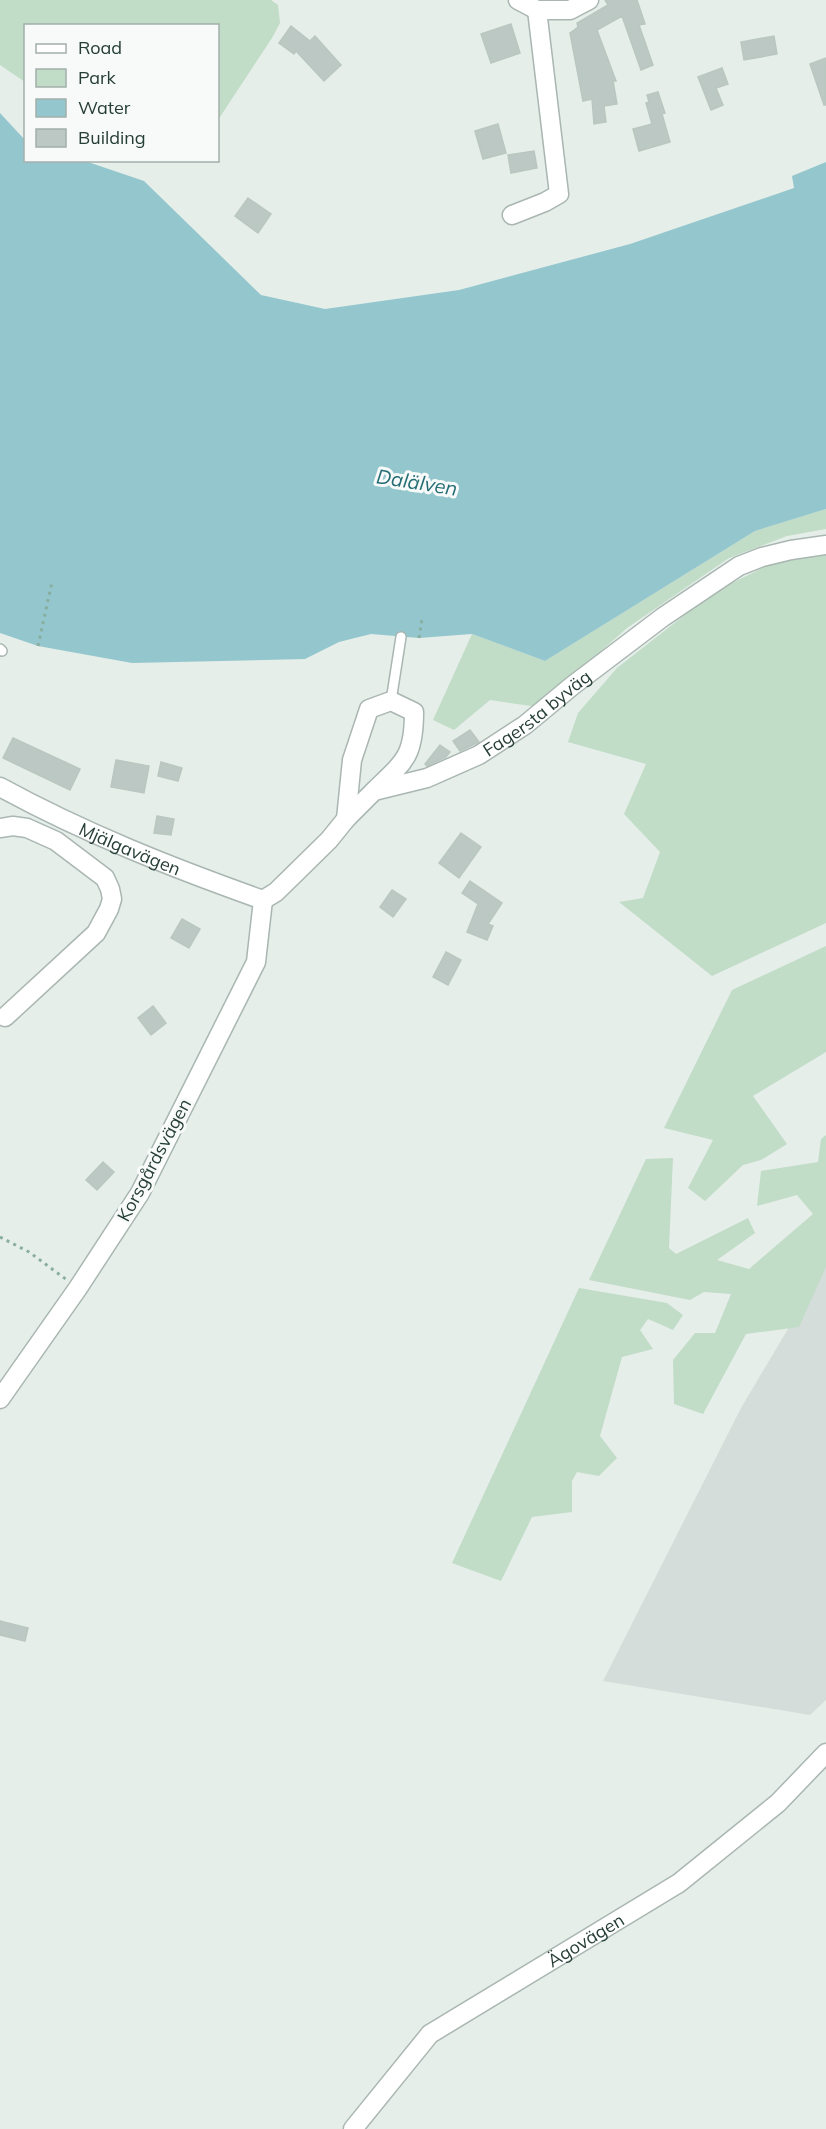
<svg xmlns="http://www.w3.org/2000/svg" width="826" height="2129" font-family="Mulish,sans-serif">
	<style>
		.built { fill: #d4ddd9 }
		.green { fill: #c1dcc7 }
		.water { fill: #94c7cd }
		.building { fill: #bbc8c3; stroke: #b9c7c0; stroke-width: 1.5 }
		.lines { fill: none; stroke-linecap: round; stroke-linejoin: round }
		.service-casing { stroke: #a9b6b1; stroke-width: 12 }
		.minor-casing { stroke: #a9b6b1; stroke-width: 21 }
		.tertiary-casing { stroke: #a9b6b1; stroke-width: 21 }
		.path { stroke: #89aea1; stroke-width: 3; stroke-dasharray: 3 4.5; stroke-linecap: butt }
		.service { stroke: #fff; stroke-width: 9 }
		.minor { stroke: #fff; stroke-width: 18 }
		.tertiary { stroke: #fff; stroke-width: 18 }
		.labels { text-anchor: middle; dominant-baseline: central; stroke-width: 6; stroke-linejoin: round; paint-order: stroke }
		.street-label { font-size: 18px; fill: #263e37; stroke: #f7faf8 }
		.water-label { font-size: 20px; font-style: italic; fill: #256d76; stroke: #f7faf8 }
	</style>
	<rect width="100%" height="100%" fill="#e6eeea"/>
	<!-- built -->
	<path class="built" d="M826 1265V1700L810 1715 603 1681 741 1408Z"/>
	<!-- green -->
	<path class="green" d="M0 0H271L278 5 280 23 272 38 218 120V26H26L25 82 0 65Z
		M826 509V529L787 536 729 558 627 628 538 707 490 700 454 730 433 720 472 634 545 661 755 531Z
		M826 554V923L712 976 619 902 643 898 660 852 624 814 646 764 568 742 578 713 617 668 714 592 781 559Z
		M826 946V1052L753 1096 787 1144 761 1160 743 1165 705 1201 688 1188 713 1140 664 1128 732 990Z
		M826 1135V1267L799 1327 746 1334 703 1414 674 1404 673 1360 695 1333H715L731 1294 704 1292 690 1300 589 1280 646 1159 673 1158 669 1248 676 1254 748 1218 755 1233 717 1260 749 1269 813 1214 797 1195 757 1206 761 1171 818 1162 821 1139Z
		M579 1288 667 1303 683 1315 673 1330 648 1319 640 1330 653 1349 622 1357 600 1436 617 1458 599 1476 577 1472 572 1481V1512L532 1517 501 1581 452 1563Z"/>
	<!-- water -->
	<path class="water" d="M0 113 25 140 26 160 85 161 144 181 261 295 325 309 459 290 630 244 794 188 792 176 826 162V509L755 531 545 661 472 634 419 638 371 634 339 642 305 659 132 663 38 646 0 633Z"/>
	<!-- building -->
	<path class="building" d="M605 0H637L645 24 639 25 653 65 641 70 622 16 597 30 616 81H613L617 104 604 106 606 122 594 124 592 99 583 101 570 33 578 27 577 23 608 5Z
		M511 24 520 53 491 63 481 34Z
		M291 26 310 41 315 36 341 65 324 81 296 51 294 54 279 43Z
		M774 36 777 54 744 60 741 42Z
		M826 58V105H824L810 64Z
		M722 68 728 84 716 88 723 105 711 110 698 77Z
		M658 92 665 113 662 114 670 142 639 151 633 129 652 124 646 103 649 102 647 95Z
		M498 124 506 153 483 159 475 131Z
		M534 151 537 168 511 173 508 155Z
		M248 198 271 214 258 233 235 216Z
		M470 730 479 742 460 751 453 741Z
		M13 738 80 769 70 790 3 758Z
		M440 745 450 752 446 757 427 766 425 764Z
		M116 760 149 766 144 793 111 787Z
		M161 762 182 768 178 781 158 776Z
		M157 816 174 819 171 835 154 833Z
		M461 833 481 847 459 878 439 863Z
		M470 881 502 903 488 924 493 926 487 940 467 932 478 904 462 893Z
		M392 890 406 899 393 917 380 907Z
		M182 919 200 929 189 948 171 938Z
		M446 952 461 960 448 985 433 977Z
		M153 1006 166 1023 151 1035 138 1018Z
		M103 1162 114 1172 97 1190 86 1180Z
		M0 1621 28 1628 25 1641 0 1635Z"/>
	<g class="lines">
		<defs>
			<path id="service" d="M0 649 2 651
				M391 701 401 637"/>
			<g id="minor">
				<path d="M518 0 537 10H570L589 0"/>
				<path d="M512 215 545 202 559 194 537 10"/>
				<path d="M346 819 352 760 369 709 391 701 414 712C414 756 405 761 375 790"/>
				<path d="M0 828 13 826 27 828 56 841 105 878 110 889 112 899 109 909 96 933 5 1017"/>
				<path id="s1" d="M263 900 276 892 329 840 346 819 374 791 427 778 479 755 525 725 572 686 663 617 739 566 762 557 791 550 826 545"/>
				<path id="s2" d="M353 2129 430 2034 679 1883 778 1803 826 1753"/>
			</g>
			<g id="tertiary">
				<path id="s3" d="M0 787C84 833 173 868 263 900L256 962 140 1193 78 1288 0 1399"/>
			</g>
		</defs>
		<!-- service casing -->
		<use href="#service" class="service-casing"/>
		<!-- minor casing -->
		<use href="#minor" class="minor-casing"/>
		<!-- tertiary casing -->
		<use href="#tertiary" class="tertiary-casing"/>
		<!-- path -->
		<path class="path" d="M419 638 422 619
			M38 646 52 582
			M0 1237 29 1252 67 1280"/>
		<!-- service -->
		<use href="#service" class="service"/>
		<!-- minor -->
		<use href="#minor" class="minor"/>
		<!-- tertiary -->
		<use href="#tertiary" class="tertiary"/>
	</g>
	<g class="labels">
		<!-- street labels -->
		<g class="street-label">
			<text stroke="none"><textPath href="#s1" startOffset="339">Fagersta byväg</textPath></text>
			<text stroke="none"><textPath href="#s3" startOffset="144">Mjälgavägen</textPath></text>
			<text transform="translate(154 1160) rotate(-62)">Korsgårdsvägen</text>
			<text stroke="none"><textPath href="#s2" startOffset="304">Ägovägen</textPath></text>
		</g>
		<!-- water labels -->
		<g class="water-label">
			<text transform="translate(417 482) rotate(9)">Dalälven</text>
		</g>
	</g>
	<!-- legend -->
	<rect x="24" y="24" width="195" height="138" fill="#f7faf8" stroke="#a3afab" stroke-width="1.5"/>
	<rect x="36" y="44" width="30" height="9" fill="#ffffff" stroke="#a3afab" stroke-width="1.5"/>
	<text x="78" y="54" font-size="18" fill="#263e37">Road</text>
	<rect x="36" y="69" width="30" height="18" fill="#c1dcc7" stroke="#a3afab" stroke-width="1.5"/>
	<text x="78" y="84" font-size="18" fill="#263e37">Park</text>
	<rect x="36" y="99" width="30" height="18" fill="#94c7cd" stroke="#a3afab" stroke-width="1.5"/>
	<text x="78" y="114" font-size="18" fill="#263e37">Water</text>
	<rect x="36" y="129" width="30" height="18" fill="#bbc8c3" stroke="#a3afab" stroke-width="1.5"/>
	<text x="78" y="144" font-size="18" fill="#263e37">Building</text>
</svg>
